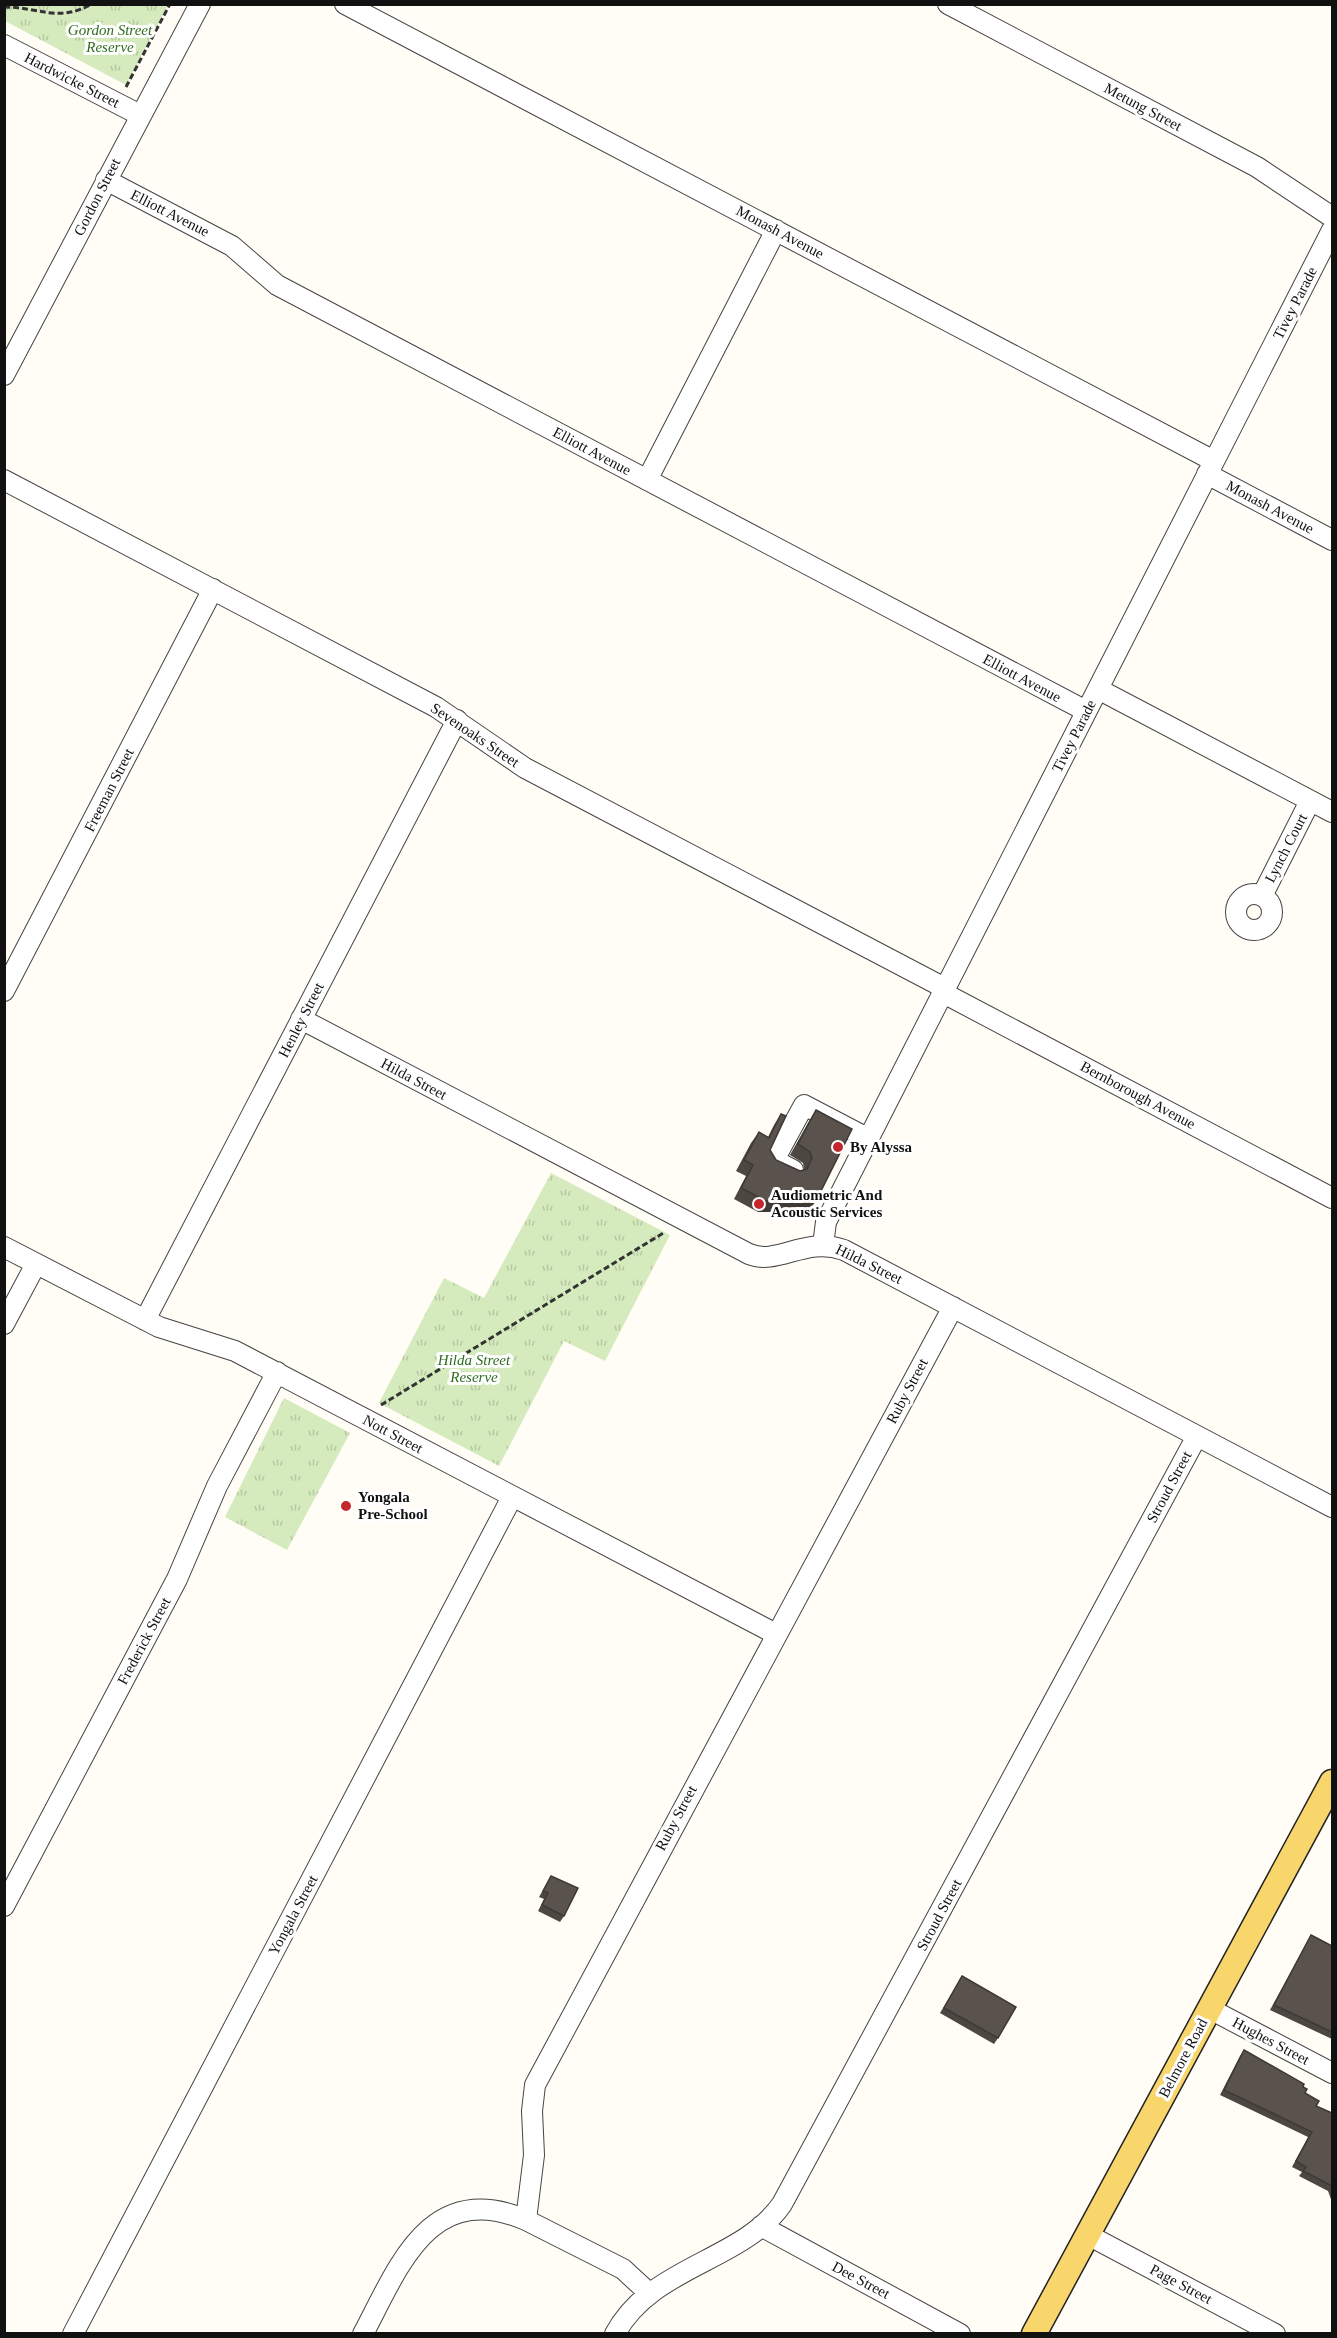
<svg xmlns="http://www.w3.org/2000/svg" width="1337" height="2338" font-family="Georgia,serif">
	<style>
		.park { fill: url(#park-tufts) }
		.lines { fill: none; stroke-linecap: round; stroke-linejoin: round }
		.minor-casing { stroke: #444; stroke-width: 22 }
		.major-casing { stroke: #222; stroke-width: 27 }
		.path { stroke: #333; stroke-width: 3; stroke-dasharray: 6 3; stroke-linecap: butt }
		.minor { stroke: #fff; stroke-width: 20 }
		.major { stroke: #f9d66b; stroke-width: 24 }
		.wall { fill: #4d4742 }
		.shaded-wall { fill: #3f3936 }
		.building { fill: #5a524d; stroke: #3f3936; stroke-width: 1.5 }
		.poi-dot { fill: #c4262e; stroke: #fff; stroke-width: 2 }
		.labels { text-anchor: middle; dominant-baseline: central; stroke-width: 6; stroke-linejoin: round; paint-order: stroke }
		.park-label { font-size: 15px; font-style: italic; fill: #2f6b1f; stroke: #fff }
		.street-label { font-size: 15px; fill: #111; stroke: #fff }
		.poi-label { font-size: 15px; font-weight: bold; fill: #111; stroke: #fff; text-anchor: start }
	</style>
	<defs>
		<pattern id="park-tufts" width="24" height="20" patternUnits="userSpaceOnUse" patternTransform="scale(1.5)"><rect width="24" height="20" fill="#d5ebbd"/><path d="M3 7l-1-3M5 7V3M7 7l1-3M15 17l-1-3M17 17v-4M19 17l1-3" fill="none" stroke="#b6c8a1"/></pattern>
	</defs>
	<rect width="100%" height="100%" fill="#fffdf5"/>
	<!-- park -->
	<path class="park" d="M4 5 5 4 168 5 126 85 5 21Z
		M551 1173 670 1235 605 1361 564 1341 499 1466 379 1403 444 1278 484 1298Z
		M284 1398 350 1433 287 1550 225 1517Z"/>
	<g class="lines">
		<defs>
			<path id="minor" d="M345 4 1214 461
				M948 4 1257 167 1332 217
				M4 45 140 115
				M106 180 232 246 277 285 1086 711
				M4 375 200 4
				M1207 474 1332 540
				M4 480 436 707 525 768 937 984 951 997 1332 1198
				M647 480 776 230
				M1098 689 1332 812
				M1236 912a18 18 0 1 1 36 0a18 18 0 1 1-36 0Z
				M1262 896 1310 801
				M4 991 213 589
				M301 1019 749 1254C778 1266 805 1236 844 1250L1332 1507
				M793 1170 774 1160 804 1105 869 1139
				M823 1245 826 1222 1332 230
				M4 1247 159 1327 235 1351 776 1634
				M145 1320 457 720
				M4 1324 36 1264
				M4 1906 177 1579 217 1486 277 1372
				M1210 2009 1332 2073
				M761 2226 960 2334
				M1088 2235 1275 2334
				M649 2293 623 2269 526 2220 534 2155 532 2111 535 2085 953 1307
				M73 2334 512 1497
				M363 2334C399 2266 430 2179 526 2220
				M615 2334C651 2266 743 2261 782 2204L1197 1436"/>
			<path id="major" d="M1034 2334 1332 1782"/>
		</defs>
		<!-- minor casing -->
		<use href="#minor" class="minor-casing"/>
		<!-- major casing -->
		<use href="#major" class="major-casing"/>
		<!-- path -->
		<path class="path" d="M4 7C39 7 58 23 92 4
			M126 87 170 4
			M381 1405 665 1232"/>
		<!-- minor -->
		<use href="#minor" class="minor"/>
		<!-- major -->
		<use href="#major" class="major"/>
	</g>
	<!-- wall -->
	<path class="wall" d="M816 1110 808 1212H758L734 1199 746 1176 736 1171 751 1143 759 1132 768 1137 774 1125 781 1114 770 1150 776 1160 800 1171 804 1170 803 1163 790 1155 809 1121Z
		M551 1876 564 1916 560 1922 538 1911 544 1899 539 1897Z
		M1311 1935 1332 1946V2039L1270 2010Z
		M962 1976 998 2038 994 2044 940 2013Z
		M1244 2050 1303 2087 1305 2093 1316 2106 1332 2113V2202L1328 2191 1299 2176 1302 2172 1292 2167 1308 2137 1220 2095 1240 2056Z"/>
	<!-- shaded-wall -->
	<path class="shaded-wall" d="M766 1201H816L808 1212H758Z"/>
	<!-- building -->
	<path class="building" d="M816 1110 852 1129 816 1201H766L741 1188 753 1165 744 1160 759 1132 769 1138 781 1114 786 1116 770 1150 776 1160 800 1171 807 1169 812 1158 810 1152 798 1144Z
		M551 1876 578 1888 564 1916 542 1905 548 1893 543 1891Z
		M1311 1935 1332 1946V2032L1274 2005Z
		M962 1976 1016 2007 998 2038 944 2008Z
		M1244 2050 1304 2084 1303 2087 1307 2089 1305 2093 1319 2101 1316 2106 1332 2113V2186L1303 2171 1306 2167 1296 2161 1312 2132 1224 2090Z"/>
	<!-- markers -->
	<g class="poi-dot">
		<circle cx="838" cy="1147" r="6"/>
		<circle cx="759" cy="1204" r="6"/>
		<circle cx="346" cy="1506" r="6"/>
	</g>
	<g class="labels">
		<!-- park labels -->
		<g class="park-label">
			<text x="110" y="30">Gordon Street<tspan x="110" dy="17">Reserve</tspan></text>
			<text x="474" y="1360">Hilda Street<tspan x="474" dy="17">Reserve</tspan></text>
		</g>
		<!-- street labels -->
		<g class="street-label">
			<text transform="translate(72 80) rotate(27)">Hardwicke Street</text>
			<text transform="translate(1143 107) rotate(28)">Metung Street</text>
			<text transform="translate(97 197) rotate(-63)">Gordon Street</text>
			<text transform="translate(170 213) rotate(27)">Elliott Avenue</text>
			<text transform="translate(780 232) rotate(28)">Monash Avenue</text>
			<text transform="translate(1295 303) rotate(-63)">Tivey Parade</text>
			<text transform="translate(592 451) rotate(28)">Elliott Avenue</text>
			<text transform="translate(1270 507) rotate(28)">Monash Avenue</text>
			<text transform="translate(1022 678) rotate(28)">Elliott Avenue</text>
			<text transform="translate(475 735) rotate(34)">Sevenoaks Street</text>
			<text transform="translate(1074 736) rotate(-63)">Tivey Parade</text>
			<text transform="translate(109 790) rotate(-63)">Freeman Street</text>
			<text transform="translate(1286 848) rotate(-63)">Lynch Court</text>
			<text transform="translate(301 1020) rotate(-63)">Henley Street</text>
			<text transform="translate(414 1079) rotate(28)">Hilda Street</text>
			<text transform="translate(1138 1095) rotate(28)">Bernborough Avenue</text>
			<text transform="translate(869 1264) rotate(26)">Hilda Street</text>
			<text transform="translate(907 1391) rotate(-62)">Ruby Street</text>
			<text transform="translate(393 1434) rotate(28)">Nott Street</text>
			<text transform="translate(1169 1487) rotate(-62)">Stroud Street</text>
			<text transform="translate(144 1641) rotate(-62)">Frederick Street</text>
			<text transform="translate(676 1818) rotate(-62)">Ruby Street</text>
			<text transform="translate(293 1915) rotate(-62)">Yongala Street</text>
			<text transform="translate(939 1915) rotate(-62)">Stroud Street</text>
			<text transform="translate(1271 2041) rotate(28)">Hughes Street</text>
			<text transform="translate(1183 2058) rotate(-62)">Belmore Road</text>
			<text transform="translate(861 2280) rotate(28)">Dee Street</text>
			<text transform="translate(1181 2284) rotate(28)">Page Street</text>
		</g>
		<!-- poi labels -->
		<g class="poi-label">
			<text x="850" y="1147">By Alyssa</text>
			<text x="771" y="1195">Audiometric And<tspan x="771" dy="17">Acoustic Services</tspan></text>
			<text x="358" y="1497">Yongala<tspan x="358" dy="17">Pre-School</tspan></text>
		</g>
	</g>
	<!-- border -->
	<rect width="1337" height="2338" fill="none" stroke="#111111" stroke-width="12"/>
</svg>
